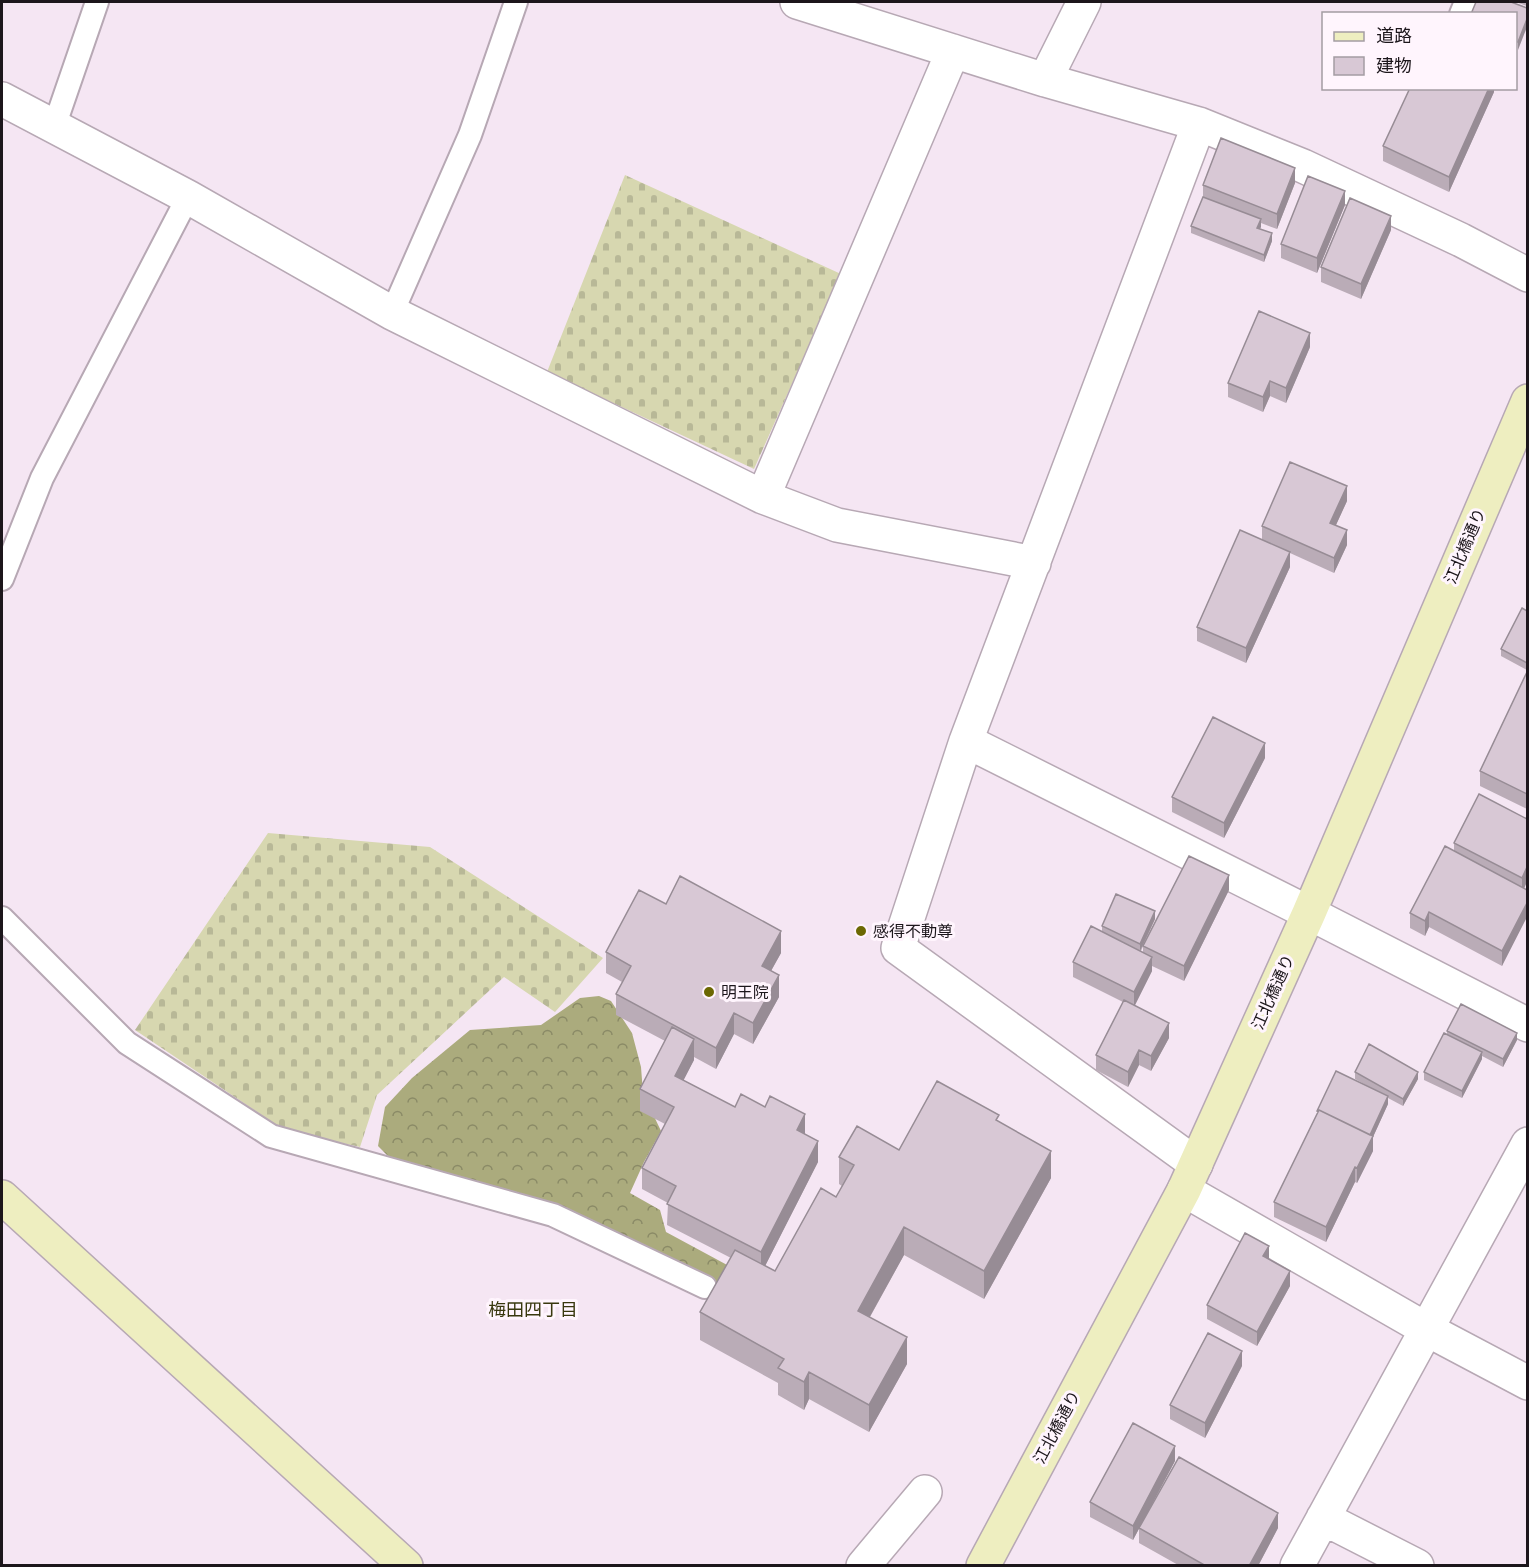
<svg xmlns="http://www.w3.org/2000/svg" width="1529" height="1567" font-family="Figtree,'Noto Sans JP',sans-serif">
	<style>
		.forest { fill: url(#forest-crowns) }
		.cemetery { fill: url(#cemetery-stones) }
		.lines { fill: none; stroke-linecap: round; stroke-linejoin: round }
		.lane-casing { stroke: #b7a8b4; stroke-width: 26 }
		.street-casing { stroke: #b7a8b4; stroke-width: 36 }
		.secondary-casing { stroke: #b7a8b4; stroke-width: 36 }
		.lane { stroke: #fff; stroke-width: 22 }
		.street { stroke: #fff; stroke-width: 33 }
		.secondary { stroke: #eeeec0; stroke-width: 33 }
		.wall { fill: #baacb7 }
		.shaded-wall { fill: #978c95 }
		.building { fill: #d8c8d5; stroke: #978c95; stroke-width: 1.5 }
		.poi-dot { fill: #6b6802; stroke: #fff5fd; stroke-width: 2 }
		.labels { text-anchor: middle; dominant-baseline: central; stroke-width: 6; stroke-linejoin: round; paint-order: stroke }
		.street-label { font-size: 16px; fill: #1c161b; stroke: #fff5fd }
		.poi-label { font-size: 16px; fill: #1c161b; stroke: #fff5fd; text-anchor: start }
		.neighbourhood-label { font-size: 18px; fill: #39380e; stroke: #fff5fd }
	</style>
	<defs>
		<pattern id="forest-crowns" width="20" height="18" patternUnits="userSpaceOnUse" patternTransform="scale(1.5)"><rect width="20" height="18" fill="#abab7d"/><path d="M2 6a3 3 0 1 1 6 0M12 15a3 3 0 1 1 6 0" fill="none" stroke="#8a8a66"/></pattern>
		<pattern id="cemetery-stones" width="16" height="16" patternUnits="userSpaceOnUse" patternTransform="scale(1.5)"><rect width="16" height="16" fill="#d7d7b0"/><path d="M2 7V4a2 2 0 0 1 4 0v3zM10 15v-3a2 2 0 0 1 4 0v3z" fill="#b8b897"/></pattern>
	</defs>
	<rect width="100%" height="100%" fill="#f5e6f3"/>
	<!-- forest -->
	<path class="forest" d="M599 996 611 1001 632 1033 641 1067 643 1093 661 1131 644 1162 630 1193 660 1210 666 1232 729 1266 719 1287 392 1160 378 1146 385 1107 412 1078 470 1030 541 1025 580 998Z"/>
	<!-- cemetery -->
	<path class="cemetery" d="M625 175 841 274 754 469 547 372Z
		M268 833 430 847 603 958 555 1012 504 977 377 1095 360 1147 284 1130 135 1030Z"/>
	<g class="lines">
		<defs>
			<path id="lane" d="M1461 14 1466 2
				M54 127 97 2
				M392 313 470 135 516 2
				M2 579 42 478 188 197
				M2 918 127 1043 271 1136 553 1215 705 1287"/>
			<path id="street" d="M797 2 1045 80 1199 124 1303 166 1461 240 1528 275
				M1045 80 1084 2
				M2 99 188 197 392 313 763 497 837 525 1034 563
				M763 497 953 51
				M966 741 1309 913 1528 1025
				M1196 1164 898 948 966 741 1199 124
				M1184 1190 1426 1329 1528 1383
				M1323 1518 1417 1566
				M863 1566 925 1492
				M1297 1566 1528 1144"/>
			<path id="secondary" d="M2 1197 406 1566
				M983 1566 1184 1190 1309 913 1528 401"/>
		</defs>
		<!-- lane casing -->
		<use href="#lane" class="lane-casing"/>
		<!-- street casing -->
		<use href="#street" class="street-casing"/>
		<!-- secondary casing -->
		<use href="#secondary" class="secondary-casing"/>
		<!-- lane -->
		<use href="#lane" class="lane"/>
		<!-- street -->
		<use href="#street" class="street"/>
		<!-- secondary -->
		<use href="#secondary" class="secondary"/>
	</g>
	<!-- wall -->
	<path class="wall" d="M1516 2H1527V6Z
		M1494 88V92L1449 192 1383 161V146Z
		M1295 183 1277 229 1261 223 1260 229 1272 241 1264 262 1191 233V226L1203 197V185Z
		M1345 205 1317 273 1281 258V244Z
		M1391 230 1361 299 1321 282V267Z
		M1310 347 1286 403 1270 396 1263 412 1228 397V383Z
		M1347 501 1336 525 1347 545 1334 573 1290 553V567L1246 663 1197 641V627L1262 539V526Z
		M1527 611V670L1501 656V649Z
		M1527 672V809L1480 786V771Z
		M1265 758 1224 838 1172 812V797Z
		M1527 819 1524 889 1502 966 1429 927 1425 936 1410 928V913L1454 850V843Z
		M1229 890 1184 981 1152 966V971L1135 1005 1169 1038 1151 1071 1139 1065 1128 1087 1096 1070V1055L1123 1002 1073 977V962L1102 932V926L1155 919 1141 951 1143 952V946Z
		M666 904 781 953 771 971 779 997 753 1044 734 1034 716 1069 694 1057V1060L683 1080 735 1107 805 1134 818 1162 765 1266 775 1271 836 1197 842 1186 839 1184V1157L899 1150 999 1122 1051 1178 984 1299 904 1255 870 1317 907 1364 869 1432 809 1399 804 1410 778 1395V1383L700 1340V1312L731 1258 667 1225 668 1203 642 1189V1168L665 1124 640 1111V1089L665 1041 616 1015V994L622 982 606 973V952Z
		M1447 1031 1517 1040 1503 1067 1482 1056V1059L1462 1098 1424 1080V1072L1447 1034Z
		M1355 1072 1418 1079 1403 1106 1388 1098V1104L1373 1137V1151L1357 1183 1355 1182 1326 1242 1274 1217V1202L1317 1114V1111L1373 1089 1355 1079Z
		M1269 1259 1290 1286 1257 1346 1207 1319V1305Z
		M1242 1366 1205 1438 1170 1419V1405Z
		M1175 1461 1133 1540 1090 1517V1502Z
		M1139 1528H1278L1258 1566H1180L1139 1543Z"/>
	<!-- shaded-wall -->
	<path class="shaded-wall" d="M1527 19V27L1518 50V42Z
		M1517 45V53L1515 57V50Z
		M1489 88H1494V92L1449 192V177Z
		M1295 168V183L1277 229V214Z
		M1345 191V205L1317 273V258Z
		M1391 216V230L1361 299V284Z
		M1261 219V227L1257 235V228Z
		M1272 233V241L1264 262V255Z
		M1310 333V347L1286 403V388Z
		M1270 381V396L1263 412V397Z
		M1347 486V501L1330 538V523Z
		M1347 530V545L1334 573V558Z
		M1290 552V567L1246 663V648Z
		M1265 743V758L1224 838V823Z
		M1527 867V882L1522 893V878Z
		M1229 875V890L1184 981V966Z
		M1527 903V917L1502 966V951Z
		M1155 911V919L1140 951V944Z
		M1429 912V927L1425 936V921Z
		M781 931V953L762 987V966Z
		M1152 957V971L1134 1007V992Z
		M779 975V997L753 1044V1023Z
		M734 1013V1034L716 1069V1048Z
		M1169 1023V1038L1151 1071V1056Z
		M1517 1033V1040L1503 1067V1059Z
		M694 1039V1060L675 1097V1076Z
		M1139 1050V1065L1128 1087V1072Z
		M1482 1052V1059L1462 1098V1091Z
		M1418 1072V1079L1403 1106V1099Z
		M1388 1096V1104L1373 1137V1151L1357 1183V1168L1369 1136Z
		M805 1114V1135L797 1130Z
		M818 1141V1162L761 1274V1252Z
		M1051 1151V1178L984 1299V1271Z
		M1355 1167V1182L1326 1242V1227Z
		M904 1227V1255L858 1338V1311Z
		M1269 1246V1261L1263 1256Z
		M1290 1271V1286L1257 1346V1332Z
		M907 1337V1364L869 1432V1405Z
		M1242 1351V1366L1205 1438V1423Z
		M809 1372V1399L804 1410V1382Z
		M1175 1446V1461L1133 1540V1526Z
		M1278 1513V1528L1258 1566H1249Z"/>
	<!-- building -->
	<path class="building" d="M1476 2H1511L1527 8V19L1518 42H1515V14H1471Z
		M1410 88H1489L1449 177 1383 146Z
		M1221 138 1295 168 1277 214 1203 185Z
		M1308 176 1345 191 1317 258 1281 244Z
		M1203 197 1261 219 1257 228 1272 233 1264 255 1191 226Z
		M1350 198 1391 216 1361 284 1321 267Z
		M1259 311 1310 333 1286 388 1270 381 1263 397 1228 383Z
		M1290 462 1347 486 1330 523 1347 530 1334 558 1262 526Z
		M1240 530 1290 552 1246 648 1197 627Z
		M1522 608 1527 611V663L1501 649Z
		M1527 672V794L1480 771Z
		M1213 717 1265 743 1224 823 1172 797Z
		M1479 794 1527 819V867L1522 878 1454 843Z
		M1445 846 1527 890V903L1502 951 1429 912 1425 921 1410 913Z
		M1189 856 1229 875 1184 966 1143 946Z
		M680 876 781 931 762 966 779 975 753 1023 734 1013 716 1048 616 994 631 966 606 952 639 890 666 904Z
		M1116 894 1155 911 1140 944 1102 926Z
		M1091 926 1152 957 1134 992 1073 962Z
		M1124 1000 1169 1023 1151 1056 1139 1050 1128 1072 1096 1055Z
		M1461 1004 1517 1033 1503 1059 1447 1031Z
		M672 1027 694 1039 675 1076 735 1107 741 1094 765 1107 770 1096 805 1114 797 1130 818 1141 761 1252 667 1204 676 1186 642 1168 674 1107 640 1089Z
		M1444 1033 1482 1052 1462 1091 1424 1072Z
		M1369 1044 1418 1072 1403 1099 1355 1072Z
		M1336 1071 1388 1096 1370 1135 1319 1110 1318 1112 1317 1111Z
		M937 1081 999 1115 996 1120 1051 1151 984 1271 904 1227 858 1311 907 1337 869 1405 809 1372 804 1382 778 1368 784 1359 700 1312 735 1250 775 1271 821 1188 836 1197 854 1165 839 1157 857 1126 899 1150Z
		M1319 1110 1373 1136 1357 1168 1355 1167 1326 1227 1274 1202Z
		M1245 1233 1269 1246 1263 1256 1290 1271 1257 1332 1207 1305Z
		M1208 1333 1242 1351 1205 1423 1170 1405Z
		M1133 1423 1175 1446 1133 1526 1090 1502Z
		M1179 1457 1278 1513 1249 1566H1206L1139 1528Z"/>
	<!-- markers -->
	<g class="poi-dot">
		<circle cx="861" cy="931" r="6"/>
		<circle cx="709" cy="992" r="6"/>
	</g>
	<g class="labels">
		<!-- street labels -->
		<g class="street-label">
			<text transform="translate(1465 546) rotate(-67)">江北橋通り</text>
			<text transform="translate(1273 992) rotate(-66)">江北橋通り</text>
			<text transform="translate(1057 1427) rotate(-62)">江北橋通り</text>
		</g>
		<!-- poi labels -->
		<g class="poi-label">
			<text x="873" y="931">感得不動尊</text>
			<text x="721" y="992">明王院</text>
		</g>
		<!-- neighbourhood labels -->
		<g class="neighbourhood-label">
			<text x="533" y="1310">梅田四丁目</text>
		</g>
	</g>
	<!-- border -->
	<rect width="1529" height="1567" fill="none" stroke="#1c161b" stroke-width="6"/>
	<!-- legend -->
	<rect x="1322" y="12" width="195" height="78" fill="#fff5fd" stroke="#a49ca3" stroke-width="1.5"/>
	<rect x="1334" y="32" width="30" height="9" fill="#eeeec0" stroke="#a49ca3" stroke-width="1.5"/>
	<text x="1376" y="42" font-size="18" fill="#1c161b">道路</text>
	<rect x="1334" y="57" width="30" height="18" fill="#d8c8d5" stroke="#a49ca3" stroke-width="1.5"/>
	<text x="1376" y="72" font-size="18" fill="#1c161b">建物</text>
</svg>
